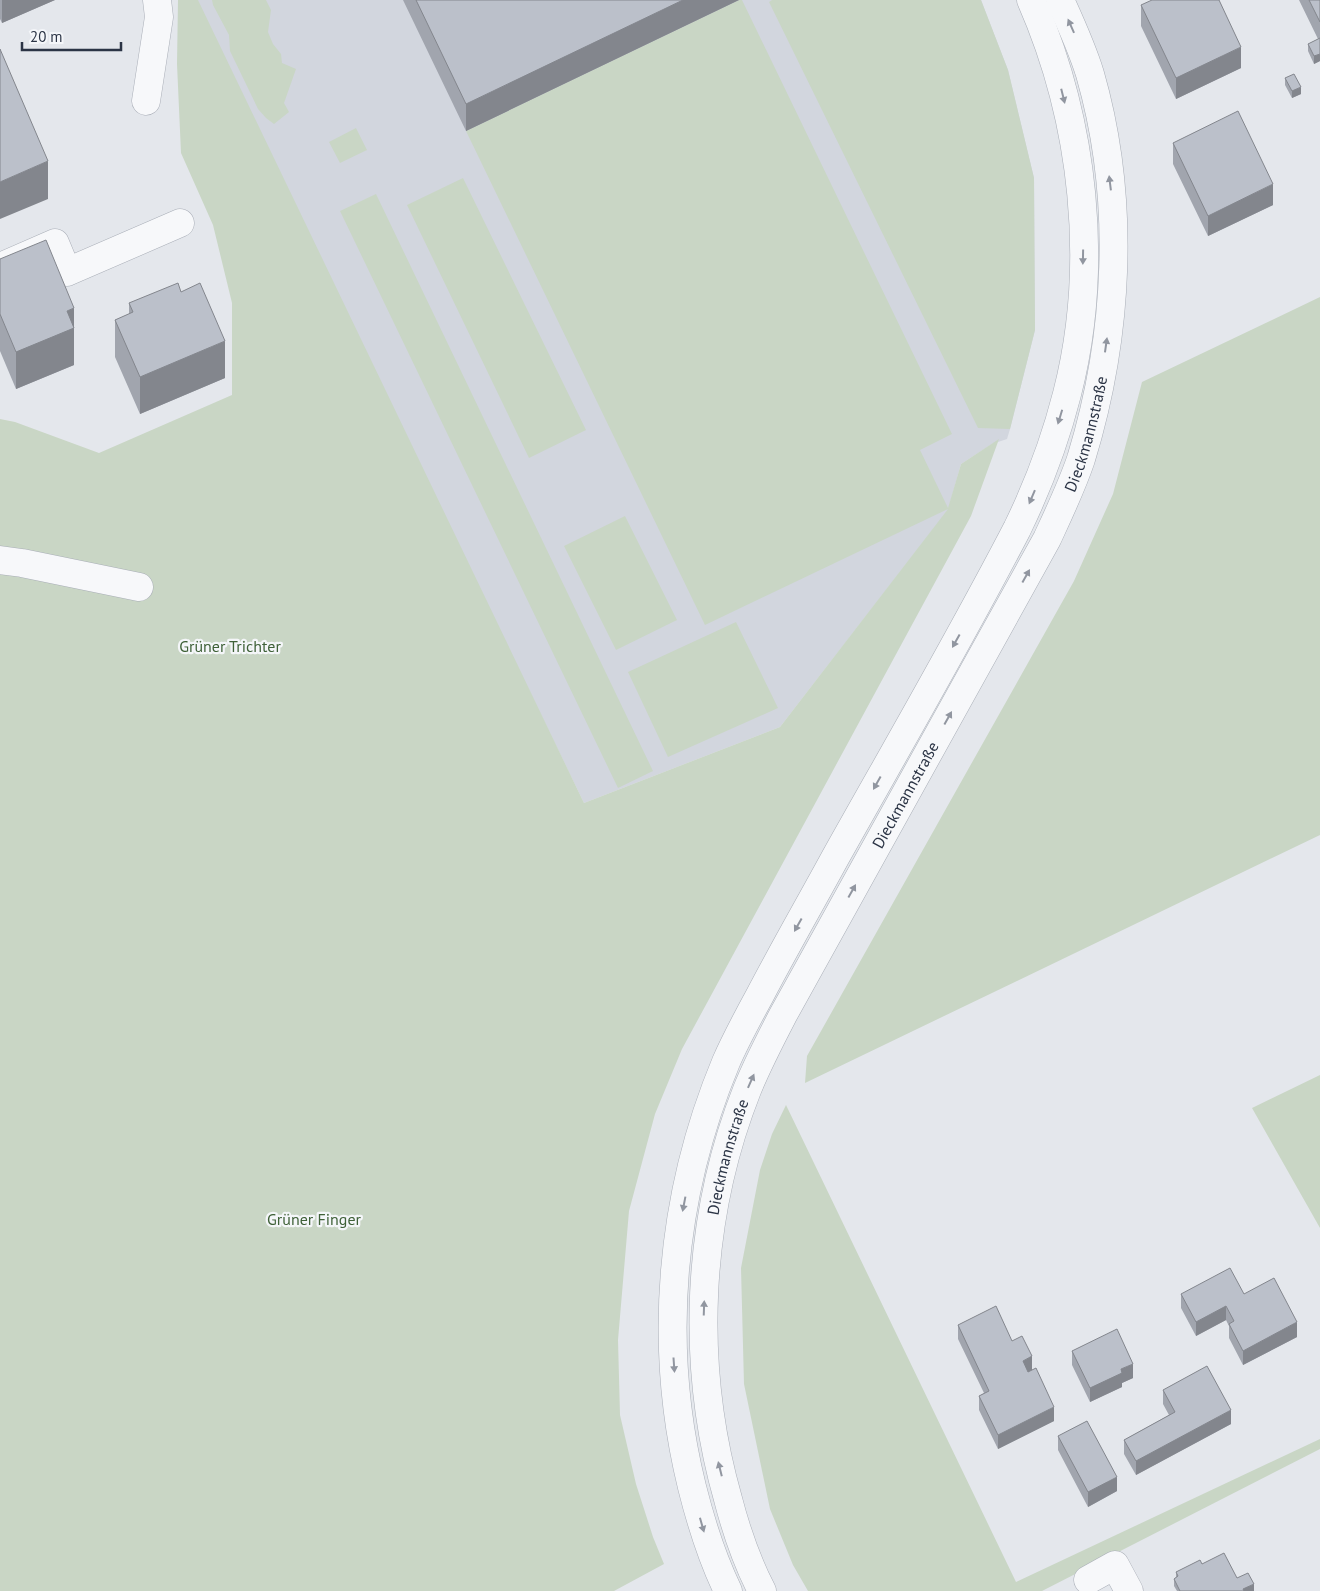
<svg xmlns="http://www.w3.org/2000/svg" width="1320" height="1591" font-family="'PT Sans',sans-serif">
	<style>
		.built { fill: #d2d6de }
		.green { fill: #c9d6c5 }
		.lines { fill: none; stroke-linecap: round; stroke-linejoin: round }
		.minor-casing { stroke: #a9aeb7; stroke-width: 29 }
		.minor { stroke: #f7f8fa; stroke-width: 28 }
		.wall { fill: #a1a5ae }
		.shaded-wall { fill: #83868d }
		.building { fill: #bbc0ca; stroke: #83868d }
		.oneway { fill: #9196a0 }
		.labels { text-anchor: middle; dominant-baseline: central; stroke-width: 4.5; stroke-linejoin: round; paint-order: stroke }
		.street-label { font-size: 16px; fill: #2b3445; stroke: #f4f6f9 }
		.park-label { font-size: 16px; fill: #3f6138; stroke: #f4f6f9 }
	</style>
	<rect width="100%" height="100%" fill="#e4e7ec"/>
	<!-- built -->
	<path class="built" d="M193 0H981L1008 70 1034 178 1035 330 1010 429 1007 439 992 444 961 464 948 510 780 727 584 803Z"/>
	<!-- green -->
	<path class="green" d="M178 0H198L584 803 780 727 948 509 705 625 466 131 739 0H742L952 434 920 450 948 508 961 464 999 439 971 516 682 1049 655 1114 629 1211 618 1340 620 1415 636 1484 653 1537 664 1564 614 1591H0V419L15 422 99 453 232 395V303L213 225 181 153 177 64Z
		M212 0H266L271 10 268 32 273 44 281 54 282 63 296 69 284 103 289 112 274 124 266 118 258 109 230 51 229 35 213 5Z
		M772 0H981L1008 70 1034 178 1035 330 1010 429 978 428 769 2Z
		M356 128 367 150 340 163 329 142Z
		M463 178 586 430 529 458 407 205Z
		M376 194 653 771 618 788 340 211Z
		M1320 297V835L805 1083 807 1056 1074 581 1113 494 1142 382Z
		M625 516 677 620 616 650 564 546Z
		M736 622 778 708 668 757 628 672Z
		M1320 1075V1228L1252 1108Z
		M786 1105 1016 1582 1320 1439V1449L1042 1591H808L793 1565 770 1509 744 1384 741 1268 760 1170 772 1134Z"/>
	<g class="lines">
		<defs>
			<g id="minor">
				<path d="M146 101 159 17 157 0"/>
				<path d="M0 267 55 243 67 272 180 223"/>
				<path d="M0 560 22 563 139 587"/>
				<path d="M1088 1580 1115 1565 1129 1591"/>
				<path d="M728 1591C712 1558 701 1523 692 1487 657 1346 670 1196 726 1062 736 1039 748 1017 760 995 784 949 810 904 835 858 896 749 959 641 1017 529 1038 486 1055 441 1067 394 1100 265 1084 121 1031 0"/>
				<path id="s1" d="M762 1591C747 1562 736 1530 728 1499 690 1366 696 1219 747 1090 757 1065 770 1040 783 1015L1047 539C1059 513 1072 486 1081 459 1119 335 1126 199 1090 74 1082 48 1071 24 1060 0"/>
			</g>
		</defs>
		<!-- minor casing -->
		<use href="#minor" class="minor-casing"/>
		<!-- minor -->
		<use href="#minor" class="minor"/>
	</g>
	<!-- wall -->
	<path class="wall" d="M0 0H55L2 23 0 19Z
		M403 0H739L466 131Z
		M1299 0H1320V61L1314 64 1308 51V44L1318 39Z
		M1141 5 1241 68 1176 99 1141 26Z
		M1285 78 1301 94 1292 98 1285 85Z
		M1173 143 1273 205 1208 236 1173 164Z
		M0 259 74 345V365L16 389 0 351Z
		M181 292 225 378 140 414 115 357V320L129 314V303Z
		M1181 1294H1244L1297 1337 1243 1365 1229 1338V1326L1226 1320 1196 1336 1181 1308Z
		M958 1325 1012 1341 1032 1369 1054 1421 998 1449 979 1410V1396L984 1393 958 1339Z
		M1072 1351 1133 1378 1122 1383V1387L1090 1402 1072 1365Z
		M1163 1390 1231 1424 1136 1475 1124 1454V1440L1169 1415 1163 1404Z
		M1058 1436 1117 1491 1088 1507 1058 1450Z
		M1202 1564 1237 1578 1254 1591H1177L1174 1586V1579L1176 1577V1572Z"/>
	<!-- shaded-wall -->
	<path class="shaded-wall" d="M2 0H55L2 23Z
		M683 0H739L466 131V104Z
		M1241 47V68L1176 99V78Z
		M1320 54V61L1314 64V56Z
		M1301 87V94L1292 98V91Z
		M48 161V199L0 219V182Z
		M1273 184V205L1208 236V216Z
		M74 308V365L16 389V352L67 311Z
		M225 341V378L140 414V377Z
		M1226 1306V1320L1196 1336V1322Z
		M1297 1322V1337L1243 1365V1351Z
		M1032 1356V1370L1023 1375V1361Z
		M1133 1364V1378L1122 1383V1387L1090 1402V1388L1121 1369Z
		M1054 1407V1421L998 1449V1435Z
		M1231 1410V1424L1136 1475V1461Z
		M1117 1477V1491L1088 1507V1492Z
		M1254 1584V1591H1243V1589Z"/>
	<!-- building -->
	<path class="building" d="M416 0H683L466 104Z
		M1152 0H1219L1241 47 1176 78 1141 5Z
		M1309 0H1320V22Z
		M1320 38V54L1314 56 1308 44Z
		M0 49 48 161 0 182Z
		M1294 74 1301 87 1292 91 1285 78Z
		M1238 111 1273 184 1208 216 1173 143Z
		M46 240 74 308 67 311 74 328 16 352 0 314V259Z
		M178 283 181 292 200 283 225 341 140 377 115 320 133 312 129 303Z
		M1230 1268 1244 1294 1274 1278 1297 1322 1243 1351 1229 1324 1234 1321 1226 1306 1196 1322 1181 1294Z
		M996 1306 1012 1341 1022 1336 1032 1356 1023 1361 1028 1372 1036 1368 1054 1407 998 1435 979 1396 989 1391 958 1325Z
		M1117 1329 1133 1364 1121 1369 1122 1373 1090 1388 1072 1351Z
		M1207 1366 1231 1410 1136 1461 1124 1440 1175 1412 1163 1390Z
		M1087 1421 1117 1477 1088 1492 1058 1436Z
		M1224 1553 1237 1578 1248 1573 1254 1584 1243 1589 1244 1591H1180L1174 1579 1178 1576 1176 1572 1200 1560 1202 1564Z"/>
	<!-- one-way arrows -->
	<defs><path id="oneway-solid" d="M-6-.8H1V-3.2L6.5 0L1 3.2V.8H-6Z" transform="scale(1.25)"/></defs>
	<g class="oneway">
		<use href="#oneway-solid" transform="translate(1071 26) rotate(-114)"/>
		<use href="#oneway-solid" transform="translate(1063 96) rotate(76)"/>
		<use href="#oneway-solid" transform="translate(1110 183) rotate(-97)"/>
		<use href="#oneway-solid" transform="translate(1083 257) rotate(91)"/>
		<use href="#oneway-solid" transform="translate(1106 345) rotate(-82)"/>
		<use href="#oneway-solid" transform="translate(1060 417) rotate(107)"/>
		<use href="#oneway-solid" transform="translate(1032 497) rotate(113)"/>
		<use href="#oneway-solid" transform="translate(1026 576) rotate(-61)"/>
		<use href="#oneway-solid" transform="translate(956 641) rotate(119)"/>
		<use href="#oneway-solid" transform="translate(948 718) rotate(-61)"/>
		<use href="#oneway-solid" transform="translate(877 783) rotate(119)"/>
		<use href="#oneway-solid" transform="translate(852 891) rotate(-61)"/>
		<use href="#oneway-solid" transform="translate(798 925) rotate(119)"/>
		<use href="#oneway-solid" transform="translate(751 1081) rotate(-66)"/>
		<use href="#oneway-solid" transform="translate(684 1204) rotate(101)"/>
		<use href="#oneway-solid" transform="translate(704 1308) rotate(-88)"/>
		<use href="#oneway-solid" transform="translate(674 1365) rotate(86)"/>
		<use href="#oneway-solid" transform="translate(720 1469) rotate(-104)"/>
		<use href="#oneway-solid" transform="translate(702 1525) rotate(74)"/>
	</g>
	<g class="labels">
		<!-- street labels -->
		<g class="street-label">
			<text stroke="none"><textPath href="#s1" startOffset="1255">Dieckmannstraße</textPath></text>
			<text stroke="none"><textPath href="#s1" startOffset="850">Dieckmannstraße</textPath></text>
			<text stroke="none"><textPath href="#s1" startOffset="445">Dieckmannstraße</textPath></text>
		</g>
		<!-- park labels -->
		<g class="park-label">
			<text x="230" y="646">Grüner Trichter</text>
			<text x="314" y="1219">Grüner Finger</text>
		</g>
	</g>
	<!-- scale -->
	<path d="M22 42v8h99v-8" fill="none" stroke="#2b3445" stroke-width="2.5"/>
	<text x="30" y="42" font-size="15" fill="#2b3445" stroke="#f4f6f9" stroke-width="4" paint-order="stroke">20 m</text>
</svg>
